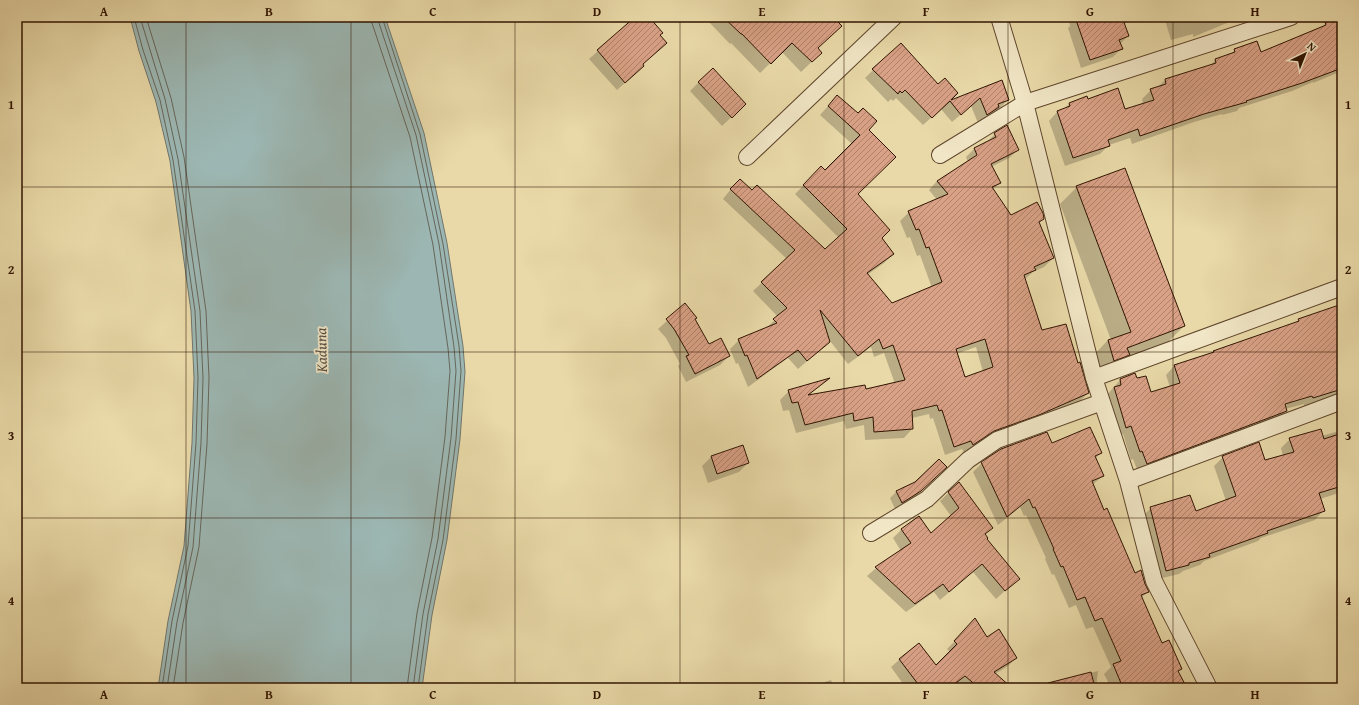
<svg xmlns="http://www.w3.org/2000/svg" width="1359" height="705" font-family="'Gentium Book Plus',serif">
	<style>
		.water { fill: #9cb7b3; stroke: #71766c }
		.shadow { fill: #0003; fill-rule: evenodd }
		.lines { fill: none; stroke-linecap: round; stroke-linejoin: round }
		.shore { stroke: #66665a; stroke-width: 1 }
		.building { fill: url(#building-hatch); stroke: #301401; fill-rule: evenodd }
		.minor-casing { stroke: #5e452b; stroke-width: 18 }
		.minor { stroke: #f1e6c6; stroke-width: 16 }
		.grid { fill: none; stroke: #301401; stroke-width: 1; stroke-opacity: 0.55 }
		.labels { text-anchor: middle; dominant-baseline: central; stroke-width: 3.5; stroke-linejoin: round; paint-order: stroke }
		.water-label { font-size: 15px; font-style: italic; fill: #564d3f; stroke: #f1e6c6 }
		.neatline { fill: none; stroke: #301401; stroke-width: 1.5 }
		.grid-label { font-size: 13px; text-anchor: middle; font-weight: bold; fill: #301401 }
	</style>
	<defs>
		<pattern id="building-hatch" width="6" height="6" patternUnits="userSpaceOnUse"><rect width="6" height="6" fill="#d9a186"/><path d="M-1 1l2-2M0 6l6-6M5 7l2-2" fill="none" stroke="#b0826b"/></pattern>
	</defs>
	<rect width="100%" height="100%" fill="#e9d9a8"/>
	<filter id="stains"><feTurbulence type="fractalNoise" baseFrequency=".005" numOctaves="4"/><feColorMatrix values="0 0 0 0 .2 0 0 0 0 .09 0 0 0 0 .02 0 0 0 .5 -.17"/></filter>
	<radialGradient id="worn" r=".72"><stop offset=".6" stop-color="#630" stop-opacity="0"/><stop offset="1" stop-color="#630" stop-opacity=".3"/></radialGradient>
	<!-- water -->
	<path class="water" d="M130 17H385L424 133 447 243 463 346 465 372 460 439 447 540 432 615 422 688H158L168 621 184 546 192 443 194 378 191 311 170 161 156 102 139 51Z"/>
	<!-- shadow -->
	<path class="shadow" d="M636 17H645L659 35 642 65 635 74 617 90 589 59Z
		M708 17H846L817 48 821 53 801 72 782 52 760 73 731 43 730 44 706 19Z
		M866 17H874L870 21Z
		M1068 17H1145L1123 24 1128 36 1120 44 1121 49 1113 57 1081 68 1068 28 1070 26Z
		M1164 17H1236L1232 21 1193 37V34L1171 40Z
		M1342 18V71L1313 83V82L1292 91 1239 108 1237 111 1222 115V114L1194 122 1132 144 1130 138 1109 145 1100 154 1065 166 1049 121 1057 112 1064 109 1069 104 1087 100 1125 110 1143 104 1142 99 1151 90 1157 88 1165 80 1210 66 1215 60 1229 56 1235 50 1260 53 1321 28 1326 23Z
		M873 70 948 102 1001 81 1008 100 1000 108 978 123 971 106 952 122 941 109 923 125 896 98 893 101 891 99 888 102 865 78Z
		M699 82 745 104 722 126 690 91Z
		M837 96 868 130 857 194 881 238 893 254 884 263 867 275 892 304 932 288 920 255 917 256 910 237 907 238 900 221 909 212 937 200 929 190 937 181 968 162 966 157 974 149 986 143 995 134 1018 150 1009 158 991 167 1000 183 992 190 1011 216 1043 219 1038 224 1053 258 1044 267 1033 272 1025 279 1042 332 1088 393 1079 402 984 440 964 453 962 449 945 455 933 418 930 419 929 414 912 418V429L904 438 865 440 864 425 846 429 844 421 796 433 789 410 783 411 780 400 789 391 826 380 808 396 865 390 895 384 884 353 874 357 871 347 848 364 830 341 798 369 788 358 748 387 738 363 736 364 730 349 739 340 765 329 778 317 753 291 787 259 723 199 731 189 825 250 838 237 795 194 821 168 825 171 852 144 820 115ZM976 347 983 372 964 378 956 354Z
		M1077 187 1184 326 1167 343 1097 377 1091 358 1108 340H1111L1060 204Z
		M685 305 709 346 729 356 720 365 686 382 678 366 680 364 666 338 658 329Z
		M1342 307V397L1326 400 1304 406V404L1285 409 1286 411 1277 420 1138 472 1133 459 1131 460 1123 434 1117 436 1106 396 1120 380H1136L1150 393 1170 387 1166 375 1174 366 1212 354 1214 352 1295 324 1299 320Z
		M1342 430V492L1320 499 1323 511 1315 520 1261 538 1258 541 1204 561 1200 565 1183 571 1179 574 1158 579 1142 517 1151 508 1195 512 1226 501 1214 466 1223 457 1264 462 1283 456 1281 448 1290 439 1322 436Z
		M1052 445 1101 453 1095 459 1103 476 1092 485 1134 575 1144 584 1148 592 1141 598 1161 644 1181 669 1178 672 1185 688H1111L1104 674 1111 667 1093 627 1086 629 1076 605 1069 608 1054 574 1052 575 1045 559 1046 558 1026 515 1024 516 1020 507 998 525 973 472 982 463Z
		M742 446 748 463 739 472 708 483 702 466 711 457Z
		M945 467 913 498 895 509 890 498 897 491Z
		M959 483 992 528 984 535 986 539 1018 579 996 599 973 572 940 600 934 592 906 612 867 576 876 568 901 551 893 538 901 530 919 518 931 534 951 516 940 501Z
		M968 628 987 638 1016 658 1008 666 995 674 1010 688H963L957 683 950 688H906L891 667 899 660 919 644 936 666 950 652 947 649Z
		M1098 671 1096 688H1049L1056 682Z
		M831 680 834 688H810L812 686Z"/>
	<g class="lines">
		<!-- shore -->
		<path class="shore" d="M134 17 143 50 160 100 173 160 195 311 198 378 196 443 188 546 172 621 162 688
			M140 17 165 99 178 159 200 311 203 378 201 443 193 547 177 622 167 688
			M146 17 171 98 184 157 206 311 209 378 207 444 199 547 183 623 173 688
			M371 17 372 23 410 137 433 245 448 348 450 371 445 437 432 538 417 613 407 688
			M377 17 416 135 439 244 454 347 456 371 451 438 438 539 423 614 413 688
			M382 17 420 134 443 244 459 346 461 371 456 439 443 540 428 614 418 688"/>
	</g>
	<!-- building -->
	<path class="building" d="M635 17H649L663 33 660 35 667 43 643 64 644 66 625 83 597 50Z
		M723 17H833L842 26 818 48 822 53 812 62 792 43 771 64 742 34H741Z
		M1075 17H1122L1129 36 1119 40 1123 49 1090 60Z
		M1342 17V68L1302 83 1246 101 1247 102 1204 114 1140 136 1138 129 1108 140 1110 146 1073 158 1057 111 1070 106 1069 103 1087 96 1088 99 1118 88 1125 109 1154 100 1150 89 1166 84 1165 79 1216 63 1215 59 1235 52 1234 49 1257 41 1261 52 1326 25 1325 22Z
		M901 43 938 84 945 78 958 93 951 100 1002 80 1009 100 998 104 999 107 987 115 980 98 961 115 950 101 932 118 905 90 902 93 900 91 898 94 872 69Z
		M713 68 746 104 732 118 698 82Z
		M837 95 858 113 863 108 877 121 869 130 896 157 858 194 890 230 882 238 894 254 867 273 892 303 942 282 929 247 926 248 919 229 916 230 908 211 948 194 937 181 977 155 974 148 996 137 994 133 1007 125 1019 150 991 164 1001 183 992 187 1011 215 1037 202 1043 213 1044 219 1039 222 1054 258 1034 267 1036 270 1024 275 1042 330 1066 324 1078 363 1080 362 1089 393 1039 415 994 431 973 445 971 441 954 447 942 410 939 411 937 405 912 411 913 429 874 432 873 417 854 421 853 413 805 425 798 402 792 403 788 390 830 378 808 395 865 385 866 389 905 380 893 345 883 349 879 339 858 356 820 310 830 342 807 361 798 350 757 379 747 355 745 356 738 339 777 323 773 319 787 308 761 282 795 250 730 189 740 179 752 190 757 185 825 249 847 229 803 185 821 166 825 170 860 135 828 106ZM985 339 993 367 965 377 956 349Z
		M1125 168 1185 326 1127 348 1130 355 1114 361 1108 340 1131 332 1076 186Z
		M685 303 697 318 695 319 709 344 721 338 730 356 695 374 686 356 689 355 674 329 666 319Z
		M1342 304V389L1313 398 1312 396 1285 404 1287 411 1147 464 1142 451 1140 452 1131 426 1126 428 1114 387 1121 385 1120 379 1135 373 1137 378 1146 376 1151 392 1180 383 1174 365 1214 352 1213 351 1299 321 1298 319Z
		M1090 427 1102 453 1095 456 1104 476 1092 481 1104 510 1107 508 1135 573 1141 570 1145 584 1149 592 1141 595 1162 643 1169 640 1182 669 1178 671 1187 688H1123L1113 664 1121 661 1102 618 1095 621 1085 597 1077 600 1063 566 1061 567 1053 549H1054L1035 507 1033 508 1029 499 1007 517 981 462 1001 449 1047 432 1052 443Z
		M1321 429 1324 439 1342 433V486L1319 493 1325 511 1267 531 1268 533 1209 554 1210 557 1189 563V565L1166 571 1150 507 1190 495 1196 511 1236 496 1222 456 1259 442 1265 460 1294 452 1289 438Z
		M743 445 749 463 717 474 711 456Z
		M939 459 947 467 921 491 902 503 896 491 915 482Z
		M959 482 993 528 985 534 988 538 987 539 1020 579 1005 591 982 564 949 592 943 584 915 604 875 567 911 543 901 529 919 516 931 533 959 508 948 492Z
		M975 618 987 637 999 629 1017 658 994 672 1012 688H979L965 676 949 688H921L899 659 919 643 936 665 957 644 954 641Z
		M1091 672 1095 688H1049L1048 683Z"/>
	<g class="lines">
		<defs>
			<path id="minor" d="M999 17 1025 103 1094 378 1128 481 1154 581 1209 688
				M940 155 1025 103 1291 17
				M747 157 894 17
				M1094 378 1342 287
				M1128 481 1342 401
				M871 533 927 499 968 460 997 440 1102 402"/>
		</defs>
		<!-- minor casing -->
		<use href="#minor" class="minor-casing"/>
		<!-- minor -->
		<use href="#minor" class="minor"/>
	</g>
	<!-- grid -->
	<path class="grid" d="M186 17V688M351 17V688M515 17V688M680 17V688M844 17V688M1008 17V688M1173 17V688M17 187H1342M17 352H1342M17 518H1342"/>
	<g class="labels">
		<!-- water labels -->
		<g class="water-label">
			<text transform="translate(321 350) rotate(-91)">Kaduna</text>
		</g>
	</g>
	<!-- margin -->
	<rect width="1359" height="705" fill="none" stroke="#e9d9a8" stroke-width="44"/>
	<!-- north arrow -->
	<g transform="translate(1305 54) rotate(43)" stroke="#f1e6c6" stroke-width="3" paint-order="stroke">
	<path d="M0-3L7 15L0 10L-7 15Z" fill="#301401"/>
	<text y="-6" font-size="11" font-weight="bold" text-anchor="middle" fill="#301401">N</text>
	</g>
	<rect x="22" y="22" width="1315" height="661" class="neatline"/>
	<g class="grid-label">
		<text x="104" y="16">A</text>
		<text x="269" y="16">B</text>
		<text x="433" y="16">C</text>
		<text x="597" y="16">D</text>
		<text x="762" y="16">E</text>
		<text x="926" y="16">F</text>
		<text x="1090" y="16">G</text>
		<text x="1255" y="16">H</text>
		<text x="11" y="109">1</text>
		<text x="1348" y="109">1</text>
		<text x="11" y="274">2</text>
		<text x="1348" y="274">2</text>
		<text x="11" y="440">3</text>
		<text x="1348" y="440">3</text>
		<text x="11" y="605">4</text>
		<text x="1348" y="605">4</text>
		<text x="104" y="699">A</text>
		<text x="269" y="699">B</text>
		<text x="433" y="699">C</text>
		<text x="597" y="699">D</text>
		<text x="762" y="699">E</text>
		<text x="926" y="699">F</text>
		<text x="1090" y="699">G</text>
		<text x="1255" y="699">H</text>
	</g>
	<rect width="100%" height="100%" filter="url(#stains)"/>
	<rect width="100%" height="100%" fill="url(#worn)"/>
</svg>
